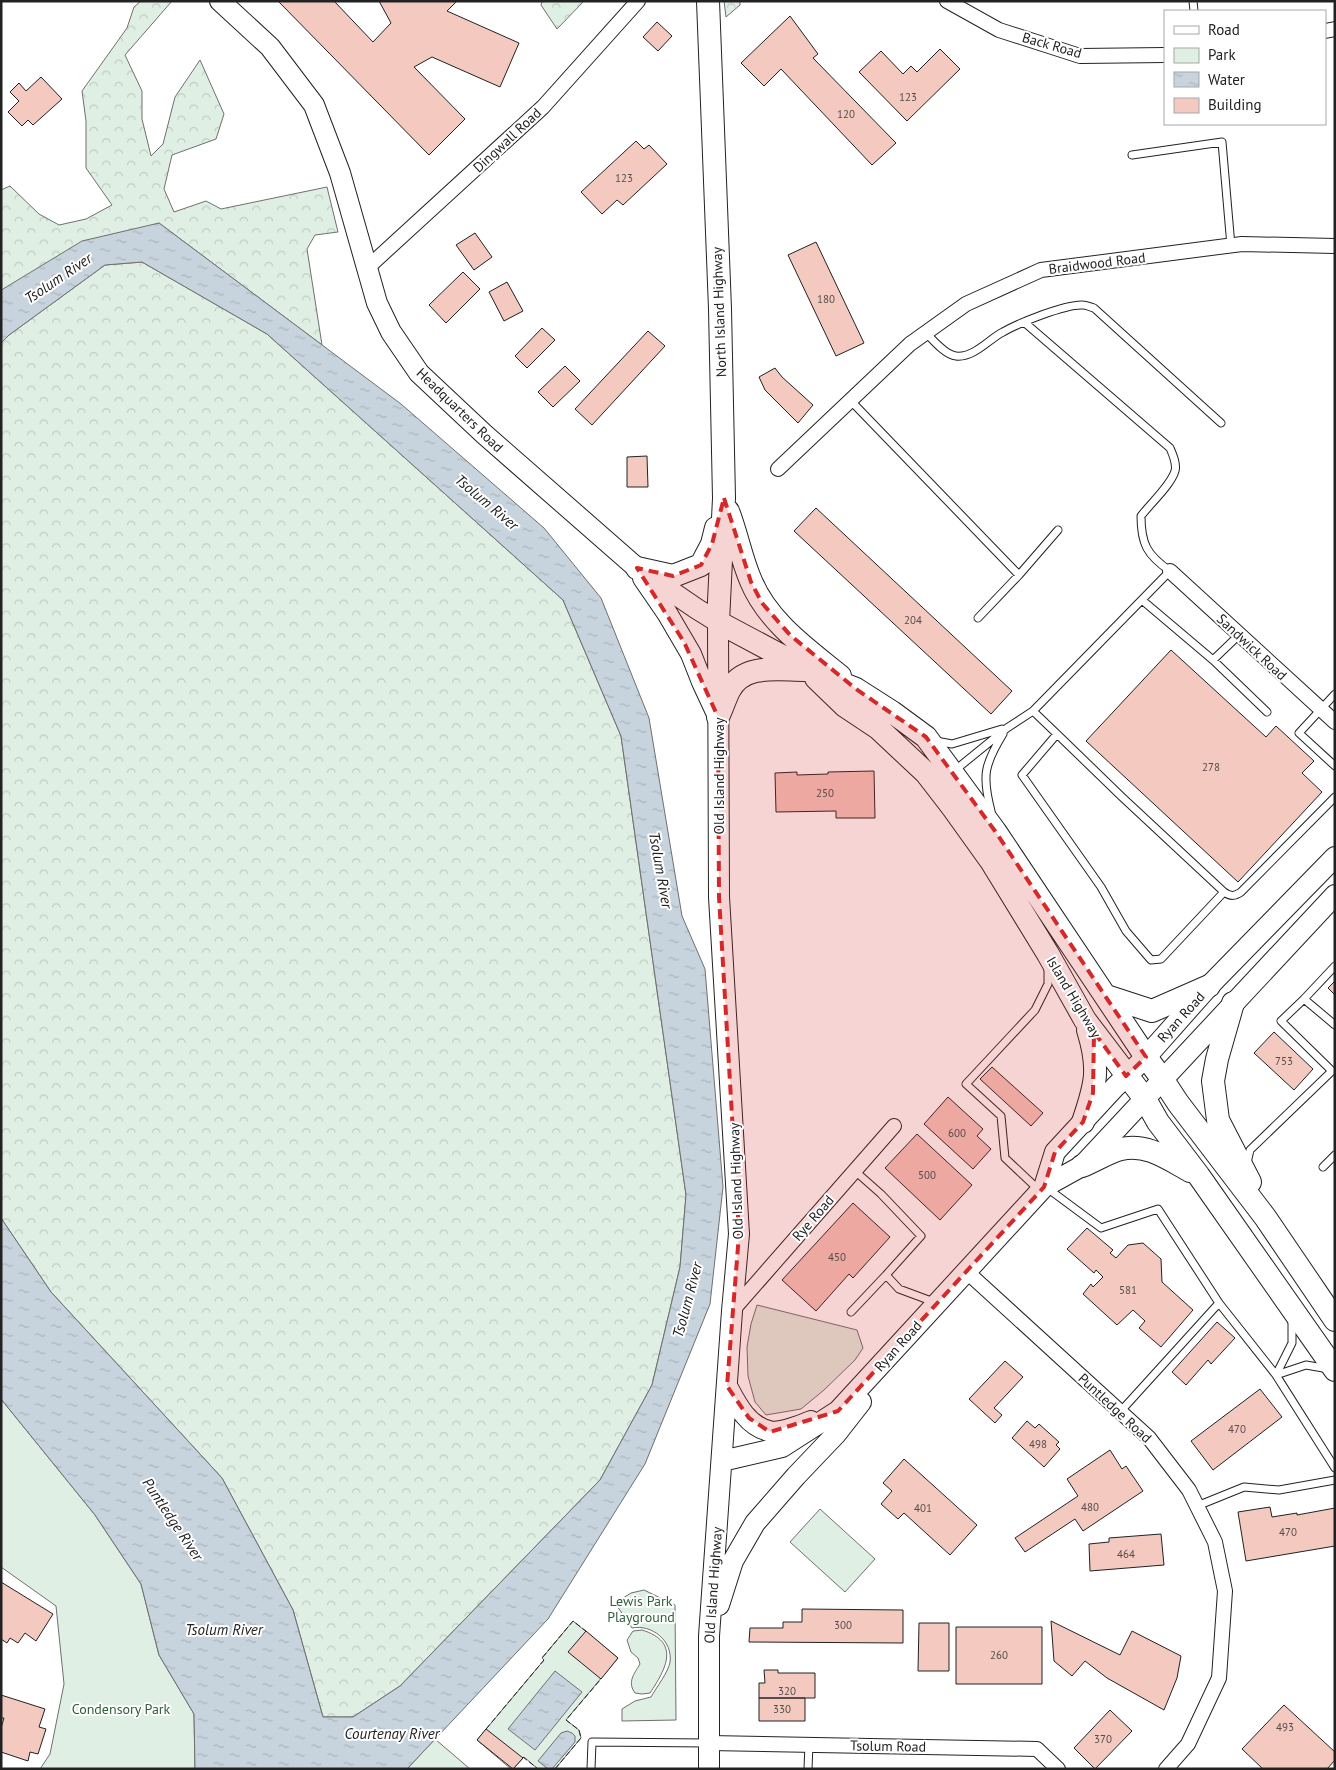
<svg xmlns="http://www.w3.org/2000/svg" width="1336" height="1770" font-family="'PT Sans',sans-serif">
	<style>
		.forest { fill: url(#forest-crowns); stroke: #6f6f6f }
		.park { fill: #e0efe3; stroke: #6f6f6f }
		.water { fill: url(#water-ripples); stroke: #6f6f6f }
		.building { fill: #f3c9c0; stroke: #222 }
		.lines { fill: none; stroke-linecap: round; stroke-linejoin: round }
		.lane-casing { stroke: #222; stroke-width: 9 }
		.street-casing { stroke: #222; stroke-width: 16 }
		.secondary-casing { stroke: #222; stroke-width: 22 }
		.primary-casing { stroke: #222; stroke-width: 24 }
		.lane { stroke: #fff; stroke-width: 7 }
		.street { stroke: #fff; stroke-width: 14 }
		.secondary { stroke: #fff; stroke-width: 20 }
		.primary { stroke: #fff; stroke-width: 22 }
		.fence { stroke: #222; stroke-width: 1; stroke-dasharray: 6 2.5; stroke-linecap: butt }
		.marked { fill: #d62828; fill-opacity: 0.2; stroke: #d62828; stroke-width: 4; stroke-dasharray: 10 6; stroke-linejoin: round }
		.labels { text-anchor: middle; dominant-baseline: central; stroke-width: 4; stroke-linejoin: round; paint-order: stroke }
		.number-label { font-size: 11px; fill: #564c4a }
		.street-label { font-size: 14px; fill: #222; stroke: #fff }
		.park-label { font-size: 14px; fill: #2f5e38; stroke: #fff }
		.water-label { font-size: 15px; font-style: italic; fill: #222; stroke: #fff }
	</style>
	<defs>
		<pattern id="forest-crowns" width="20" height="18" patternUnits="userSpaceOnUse" patternTransform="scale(1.25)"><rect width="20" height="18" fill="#e0efe3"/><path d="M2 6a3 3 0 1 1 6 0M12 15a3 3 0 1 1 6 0" fill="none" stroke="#c0cdc2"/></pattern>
		<pattern id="water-ripples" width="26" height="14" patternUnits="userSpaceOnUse" patternTransform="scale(1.25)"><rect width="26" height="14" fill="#c7d3dd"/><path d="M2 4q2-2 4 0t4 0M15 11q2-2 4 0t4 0" fill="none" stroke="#abb5bd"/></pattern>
	</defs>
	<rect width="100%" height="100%" fill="#fff"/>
	<!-- forest -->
	<path class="forest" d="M141 1H172L125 55 142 91V119L151 156 163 144 175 97 200 60 224 114 216 139 172 155 164 189 174 212 206 201 221 209 327 187 338 232 315 235 307 249 322 345 159 223 1 291V190L10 186 39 214 59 225 86 219 112 205 86 168V121L82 91 127 28 134 7Z
		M542 1H584L557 29 541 5Z
		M724 1H740V5L726 17Z
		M142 262 267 334 563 600 621 736 686 1195 680 1267 652 1385 600 1480 400 1686 353 1717H323L293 1610 222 1478 51 1292 1 1218V343L9 335 105 265Z"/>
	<!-- park -->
	<path class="park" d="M757 1305 857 1330 863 1348 855 1360 824 1390 801 1409 766 1415 755 1402 748 1376 747 1347 751 1324Z
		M1 1399 95 1515 141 1584 159 1655 194 1714 195 1769H40L50 1754 64 1684 56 1606 1 1567Z
		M820 1509 875 1559 845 1592 790 1542Z
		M644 1590 675 1605 676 1720 622 1721V1709L635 1701 651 1697C656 1688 669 1671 670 1662 673 1641 652 1624 632 1628L615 1603 631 1593Z
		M573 1621 618 1658 566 1720 579 1730 581 1738 555 1769H538L524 1757 513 1769H511L477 1740 544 1660 542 1658Z
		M642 1630C681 1642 666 1669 650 1693L642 1694 635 1693C627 1682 634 1674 640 1664L638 1658 631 1652 627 1640 633 1631Z
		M435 1739 470 1769H407Z"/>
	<!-- water -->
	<path class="water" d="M159 223 401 404 544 528 601 598 649 718 682 916 705 969 723 1187 710 1304 645 1464 548 1619 407 1769H195L194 1714 159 1655 141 1584 95 1515 1 1399V1218L51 1292 222 1478 293 1610 323 1717H353L400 1686 600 1480 652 1385 680 1267 686 1195 621 736 563 600 267 334 142 262 105 265 9 335 1 343V291L3 289 82 241Z
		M555 1671 582 1692 535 1750 508 1729Z
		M567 1731 572 1733 575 1736V1742L552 1769H548L538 1761 561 1733Z"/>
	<!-- building -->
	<path class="building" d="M278 1H334L373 42 391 23 379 1H457L447 11 519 43 500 87 432 57 414 67 465 119 429 155Z
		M790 16 818 54 813 58 896 143 872 165 781 69 764 86 741 63Z
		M657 22 672 36 658 51 643 37Z
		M940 49 960 69 907 121 859 72 881 51 903 74 911 66 917 72Z
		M41 77 62 99 33 125 28 120 22 126 8 112 19 101 10 92 19 83 26 91Z
		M636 141 644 149 649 145 667 164 623 205 617 200 602 214 581 192Z
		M475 233 492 257 474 270 456 245Z
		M816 242 864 343 836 356 788 255Z
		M463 272 480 289 446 323 429 305Z
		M507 282 523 311 504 321 489 292Z
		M542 328 555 340 527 368 515 356Z
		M648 331 665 346 592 425 575 409Z
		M565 366 580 381 553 407 538 392Z
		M775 368 782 377 813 405 798 423 765 390 759 377Z
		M647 456 648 487H627V457Z
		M816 508 1012 691 991 714 794 531Z
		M1171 650 1266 737 1276 726 1314 761 1302 773 1322 792 1238 882 1086 741Z
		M874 771 875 818H836V811L776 812 775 773 797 772V775L828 774V772Z
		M1335 981V995L1328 988Z
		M1274 1032 1313 1069 1294 1090 1254 1053Z
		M992 1067 1043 1113 1031 1126 980 1079Z
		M948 1097 983 1129 977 1136 991 1149 973 1169 924 1124Z
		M917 1134 972 1185 940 1220 885 1168Z
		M853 1203 890 1237 853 1278 849 1274 816 1311 782 1280Z
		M1087 1228 1113 1250 1110 1253 1116 1258 1128 1245 1143 1243 1161 1259 1162 1282 1193 1310 1161 1347 1139 1328 1145 1321 1133 1310 1117 1325 1083 1294 1091 1284 1093 1287 1103 1277 1096 1270 1094 1273 1067 1249Z
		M1217 1322 1235 1338 1211 1364 1208 1360 1186 1385 1172 1372Z
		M1005 1361 1023 1377 994 1408 1002 1415 995 1423 969 1399Z
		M1260 1389 1282 1417 1213 1470 1191 1441Z
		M1027 1421 1035 1428 1039 1424 1059 1442 1056 1445 1060 1449 1044 1467 1012 1438Z
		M1110 1450 1122 1469 1126 1466 1143 1491 1083 1531 1075 1519 1025 1552 1015 1538 1078 1496 1067 1479Z
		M904 1459 977 1525 950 1555 904 1513 898 1519 881 1504 892 1491 883 1483Z
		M1270 1507 1272 1517 1297 1513V1515L1335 1508V1546L1246 1561 1238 1512Z
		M1161 1534 1164 1565 1090 1571 1089 1544 1109 1542V1538Z
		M1 1582 53 1614 36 1641 25 1633 18 1643 10 1638 7 1643 1 1639Z
		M802 1609 903 1610V1643L749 1642 750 1628H783V1622H802Z
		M1051 1621 1120 1655 1132 1631 1181 1656 1177 1678 1164 1710 1107 1678 1085 1661 1072 1676 1054 1661Z
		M919 1623H949V1671H918Z
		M956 1627H1042V1684H956Z
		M586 1631 618 1658 601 1679 568 1652Z
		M764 1670H778V1673H815V1698H759V1683H765Z
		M1 1695 45 1709 39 1727 46 1729 38 1754 30 1752 28 1761 1 1752V1728L4 1718H1Z
		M759 1698H805V1721H759Z
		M1284 1705 1335 1752V1760L1327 1769H1263L1242 1749Z
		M1110 1710 1132 1731 1095 1769 1074 1748Z
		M486 1729 523 1758 513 1769 477 1740Z"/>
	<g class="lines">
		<defs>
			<path id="lane" d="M1193 1 1194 11
				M1132 155 1222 142 1231 246
				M926 333C933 340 945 355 956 356 974 358 989 339 1003 332 1019 323 1065 304 1083 305 1086 305 1090 307 1094 308L1221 423
				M850 400 1019 575
				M1142 600 1213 660 1267 712
				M978 618 1019 575 1058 530
				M1213 660 1239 635
				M1335 694 1299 733 1335 766
				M1033 711 1057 734 1022 775 1101 887 1126 931 1151 960 1161 959 1224 892 1122 797 1057 734
				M936 741 952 744 1002 729
				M954 771 1007 728 1033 711 1170 571C1147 555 1141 544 1141 516 1150 504 1171 485 1175 471 1177 464 1173 455 1170 448L1024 322
				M991 811C982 776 984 765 1003 734
				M1224 892C1231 897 1235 896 1241 892L1335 797
				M1304 999 1335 966
				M1247 1163 1250 1150 1332 1071 1281 1021 1304 999 1335 1025
				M1323 1167 1335 1155
				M855 1171 881 1194 921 1236 886 1275 899 1289 934 1302
				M1047 1188 1101 1228 1158 1209 1219 1303 1276 1375 1335 1468
				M1039 1190 1005 1158 1001 1116 966 1084 1035 1010 1048 984V969
				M851 1312 886 1275
				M1276 1375 1292 1343V1319
				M1276 1375 1306 1365 1329 1369
				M1120 1412 1219 1303
				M1197 1506 1244 1487 1279 1490 1335 1480
				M591 1769 592 1742 707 1743
				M808 1769 809 1744"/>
			<path id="street" d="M947 1 999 30 1080 56 1165 55
				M1325 31 1335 29
				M366 269 543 107 638 1
				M778 469 910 344 966 304 1041 270 1242 244 1335 246
				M1170 571 1335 722
				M966 1271 1149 1438 1189 1490 1215 1542 1225 1591 1219 1678 1188 1744 1166 1769
				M732 1311 894 1126
				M709 1743 1037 1749 1058 1769"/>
			<path id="secondary" d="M220 1 270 47 314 105 340 173 377 303 391 332 419 373 484 434 637 568 697 609 718 622 719 897 739 1234 732 1311 709 1636V1769
				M643 578 667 613 691 654 702 682 716 712
				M1044 1187 1055 1152 1115 1087 1146 1057 1209 986 1335 857
				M727 1386C736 1403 747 1426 769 1431 779 1434 802 1425 811 1421
				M722 1461 782 1447 838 1411 1044 1187 1082 1166 1335 895
				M719 1605 733 1561 755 1523 796 1476 836 1434 861 1402"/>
			<path id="primary" d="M708 1 720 309 724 498 718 622 808 670 856 689 892 712 926 737 995 831 1146 1057 1163 1080 1178 1103 1265 1217 1335 1320
				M728 511C737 534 741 558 751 581 768 622 807 649 840 676
				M637 568 673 576 701 565 712 544 716 528
				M816 678 845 706 878 728 926 773 953 808 991 861 1048 954 1085 1020 1145 1099 1158 1122 1199 1176 1335 1370
				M718 717C722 709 725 699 729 691 743 663 778 670 804 670
				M1106 996 1152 1011 1209 986
				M1233 1003 1217 1059 1213 1081 1218 1120 1250 1182
				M1083 1122C1096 1084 1100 1069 1088 1030
				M1082 1166C1095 1161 1108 1152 1121 1149 1147 1143 1168 1159 1190 1171"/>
		</defs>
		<!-- lane casing -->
		<use href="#lane" class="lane-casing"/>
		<!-- street casing -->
		<use href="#street" class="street-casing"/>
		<!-- secondary casing -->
		<use href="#secondary" class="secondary-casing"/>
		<!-- primary casing -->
		<use href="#primary" class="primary-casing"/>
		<!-- lane -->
		<use href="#lane" class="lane"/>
		<!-- street -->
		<use href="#street" class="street"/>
		<!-- secondary -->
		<use href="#secondary" class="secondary"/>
		<!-- primary -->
		<use href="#primary" class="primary"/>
		<!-- fence -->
		<path class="fence" d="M486 1729 544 1660 542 1658 573 1621 586 1631
			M523 1758V1757L538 1769
			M555 1769 581 1738 579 1730 566 1720 601 1679"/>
	</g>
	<!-- marked area -->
	<path class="marked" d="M724 498 751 582 762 603 790 635 856 689 926 737 995 831 1146 1057 1126 1076 1094 1032 1093 1093 1083 1122 1055 1152 1044 1187 838 1411 770 1432 749 1418 727 1386 739 1234 719 897 718 717 684 642 637 568 673 576 701 565 712 544Z"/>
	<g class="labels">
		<!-- number labels -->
		<g class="number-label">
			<text x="908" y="97">123</text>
			<text x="846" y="114">120</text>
			<text x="624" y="178">123</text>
			<text x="826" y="299">180</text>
			<text x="913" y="620">204</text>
			<text x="1211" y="767">278</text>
			<text x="825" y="793">250</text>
			<text x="1284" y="1061">753</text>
			<text x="957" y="1133">600</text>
			<text x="927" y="1175">500</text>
			<text x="837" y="1257">450</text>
			<text x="1128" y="1290">581</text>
			<text x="1237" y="1429">470</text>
			<text x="1038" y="1444">498</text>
			<text x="1090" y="1507">480</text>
			<text x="923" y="1508">401</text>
			<text x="1288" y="1532">470</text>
			<text x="1126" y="1554">464</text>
			<text x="843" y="1625">300</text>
			<text x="999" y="1655">260</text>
			<text x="787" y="1691">320</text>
			<text x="782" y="1709">330</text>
			<text x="1285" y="1727">493</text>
			<text x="1103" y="1739">370</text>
		</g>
		<!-- street labels -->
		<g class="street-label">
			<text transform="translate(1052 45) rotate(16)">Back Road</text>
			<text transform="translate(507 140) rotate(-43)">Dingwall Road</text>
			<text transform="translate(1097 263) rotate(-7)">Braidwood Road</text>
			<text transform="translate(719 312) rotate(-92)">North Island Highway</text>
			<text transform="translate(460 410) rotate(44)">Headquarters Road</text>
			<text transform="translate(1252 647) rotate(43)">Sandwick Road</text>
			<text transform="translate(719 776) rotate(-90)">Old Island Highway</text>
			<text transform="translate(1074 997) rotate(59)">Island Highway</text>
			<text transform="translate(1181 1017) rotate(-48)">Ryan Road</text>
			<text transform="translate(736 1181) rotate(-92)">Old Island Highway</text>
			<text transform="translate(813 1218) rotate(-49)">Rye Road</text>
			<text transform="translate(898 1346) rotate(-48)">Ryan Road</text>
			<text transform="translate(1115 1408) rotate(43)">Puntledge Road</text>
			<text transform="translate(713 1585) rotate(-86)">Old Island Highway</text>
			<text transform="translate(888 1746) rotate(1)">Tsolum Road</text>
		</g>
		<!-- park labels -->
		<g class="park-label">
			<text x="641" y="1601">Lewis Park<tspan x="641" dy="16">Playground</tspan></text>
			<text x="121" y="1709">Condensory Park</text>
		</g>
		<!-- water labels -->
		<g class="water-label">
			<text transform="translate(58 278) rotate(-34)">Tsolum River</text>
			<text transform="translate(487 502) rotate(40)">Tsolum River</text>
			<text transform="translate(661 870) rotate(80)">Tsolum River</text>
			<text transform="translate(687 1300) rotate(-75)">Tsolum River</text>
			<text transform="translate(173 1519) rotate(56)">Puntledge River</text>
			<text x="224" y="1629">Tsolum River</text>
			<text x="392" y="1733">Courtenay River</text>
		</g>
	</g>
	<!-- border -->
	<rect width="1336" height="1770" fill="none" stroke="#222222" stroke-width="5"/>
	<!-- legend -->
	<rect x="1164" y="10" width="162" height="115" fill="#ffffff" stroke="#a7a7a7"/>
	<rect x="1174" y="26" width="25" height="8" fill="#ffffff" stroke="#a7a7a7"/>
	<text x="1208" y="35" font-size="15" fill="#222222">Road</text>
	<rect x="1174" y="48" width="25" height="15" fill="#e0efe3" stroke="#a7a7a7"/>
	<text x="1208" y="60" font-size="15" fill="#222222">Park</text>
	<rect x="1174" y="72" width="25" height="15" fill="url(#water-ripples)" stroke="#a7a7a7"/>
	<text x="1208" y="85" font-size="15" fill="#222222">Water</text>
	<rect x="1174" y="98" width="25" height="15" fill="#f3c9c0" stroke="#a7a7a7"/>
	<text x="1208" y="110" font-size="15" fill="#222222">Building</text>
</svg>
